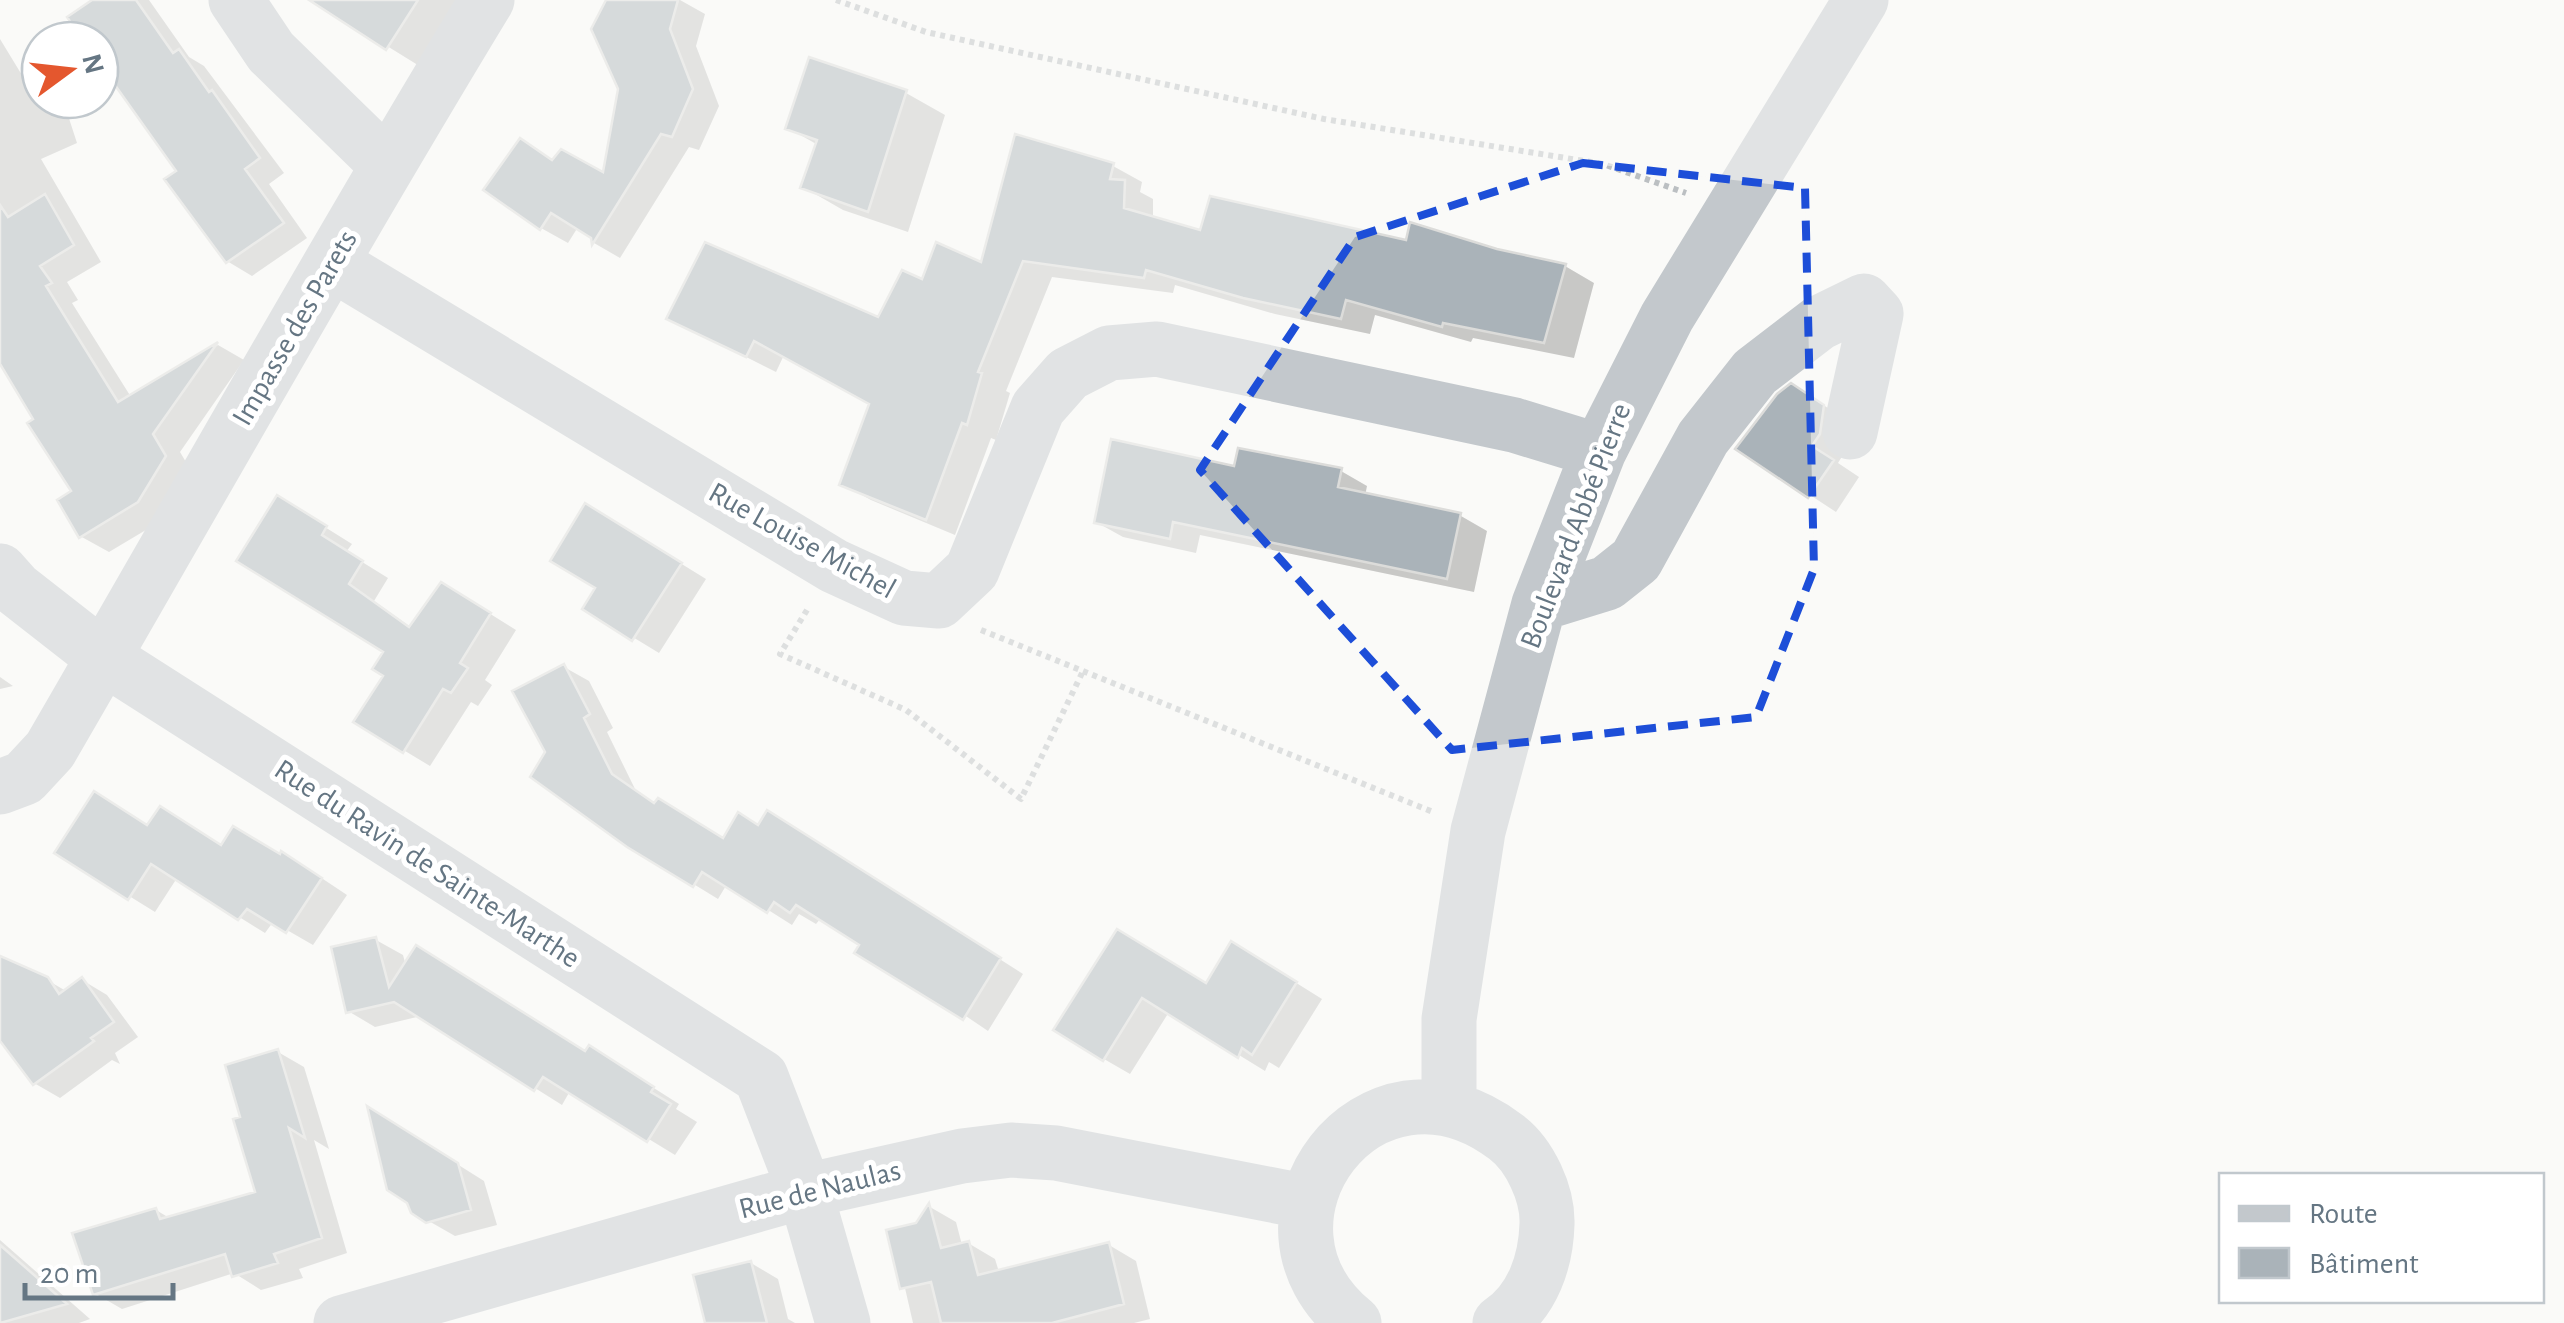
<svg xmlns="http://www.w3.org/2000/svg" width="2564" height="1323" font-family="'Alegreya Sans',sans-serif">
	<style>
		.shadow { fill: #0003 }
		.building { fill: #aab3b9; stroke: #dcdcda; stroke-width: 2.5 }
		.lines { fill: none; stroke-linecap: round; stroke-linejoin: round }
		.path { stroke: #bbbfc2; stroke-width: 6; stroke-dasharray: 5 5; stroke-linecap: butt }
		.minor { stroke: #c3c8cc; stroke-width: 55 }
		.marked { fill: none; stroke: #1d4ed8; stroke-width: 8; stroke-dasharray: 20 12; stroke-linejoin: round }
		.labels { text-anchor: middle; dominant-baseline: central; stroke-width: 10; stroke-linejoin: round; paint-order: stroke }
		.street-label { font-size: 30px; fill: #657683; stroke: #fff }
	</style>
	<rect width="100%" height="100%" fill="#fafaf8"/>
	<!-- shadow -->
	<path class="shadow" d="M97 0H149L189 57 204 66 284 173 269 184 307 238 252 276 227 261 179 171 100 59V40H86Z
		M357 0H464L421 67 345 20Z
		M609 0H680L705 14 696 46 719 106 699 150 689 147 620 258 594 243 593 237 578 227 568 243 541 228 554 161 605 176 620 89Z
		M0 39 28 85 35 83 40 86V100H63L77 143 41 159 101 262 67 282 78 300 72 303 131 397 218 345 244 360 180 452 193 474 166 518 109 552 80 536 74 492 0 359Z
		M906 93 945 115 908 232 843 210 803 187 818 145 788 128Z
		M1017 137 1113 166 1142 182 1140 192 1153 199V219L1202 233 1408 243 1497 251 1565 266 1594 283 1574 358 1473 338 1471 342 1375 315 1370 334 1275 314 1175 285 1173 293 1052 277 1006 391 1010 393 996 440 991 438 955 535 871 500 842 484 872 403 784 355 776 372 669 318 879 320 923 282 983 266Z
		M1819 402 1850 423 1846 450 1838 463 1859 477 1836 512 1738 448Z
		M1341 471 1367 486 1365 496 1461 516 1487 531 1474 592 1200 535 1196 553 1123 537 1096 522Z
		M304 514 352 544 346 552 388 578 374 601 412 628 468 600 516 630 485 680 492 685 478 706 471 702 430 766 357 722 386 675V651Z
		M612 521 706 579 659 653 585 608 598 588Z
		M564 667 589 681 613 728 607 732 636 791 656 805 724 841 760 827H792L1023 974 988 1031 821 918 816 924 799 914 792 925 727 884 718 899 628 844 548 752Z
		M0 677 13 686 0 689Z
		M149 827 222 847 281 857 308 869 347 895 313 945 273 922 265 933 177 878 155 912 58 852Z
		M1118 932 1207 985 1258 959 1322 999 1279 1068 1269 1062 1265 1071 1169 1012 1130 1074 1104 1059Z
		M376 940 403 955 406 966 587 1054 616 1064 679 1104 676 1109 697 1122 675 1155 570 1091 562 1105 421 1016 375 1027 348 1011Z
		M47 980 66 991 82 980 107 995 138 1037 115 1053 120 1064 112 1060 60 1098 34 1083 0 1036V1006Z
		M278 1052 304 1067 329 1149 314 1140 347 1253 299 1269 303 1278 261 1290 234 1273 122 1309 96 1294 156 1210 171 1219 258 1194 243 1119Z
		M395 1125 484 1181 497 1225 455 1236 413 1212Z
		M930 1207 956 1222 962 1245 968 1243 995 1259 999 1272 1109 1245 1136 1261 1150 1319 1134 1323H913L905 1288 918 1226Z
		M0 1240 90 1319 79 1323H0Z
		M751 1263 778 1279 788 1319 795 1323H708Z"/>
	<!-- building -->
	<path class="building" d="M92 0H136L173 53 179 49 209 92 212 90 260 158 245 169 284 223 226 263 164 179 176 171 100 64V40H83L67 17Z
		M309 0H418L386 50Z
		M606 0H678L670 29 693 89 672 137 661 134 592 245 591 238 551 213 540 230 483 190 520 138 552 160 561 149 603 172 618 89 591 29Z
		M809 57 907 90 868 212 800 188 817 140 785 129Z
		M1015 134 1114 163 1110 179 1125 180 1124 208 1200 230 1210 196 1406 240 1410 222 1497 249 1566 264 1544 343 1443 323 1442 327 1346 300 1341 319 1243 298 1146 270 1144 278 1023 261 978 372 982 373 967 425 962 423 926 520 839 485 869 404 754 341 746 357 666 319 705 242 878 317 902 270 922 279 936 242 981 262Z
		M45 194 74 245 40 266 52 283 46 286 118 402 218 342 153 434 166 456 138 502 79 538 57 500 71 491 27 423 33 419 0 364V205L8 217Z
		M1791 383 1824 405 1820 434 1812 446 1834 460 1808 498 1735 449 1777 394Z
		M1111 439 1234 466 1238 448 1342 468 1338 487 1461 513 1447 579 1173 522 1170 539 1094 523Z
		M277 495 327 526 322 535 363 561 349 584 409 627 441 582 491 613 460 663 468 668 451 693 443 689 403 753 353 722 383 676 372 669 383 652 236 561Z
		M585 503 682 563 632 641 582 609 595 588 550 561Z
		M564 664 590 714 584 718 612 774 654 803 658 798 723 838 738 812 758 825 767 810 1001 958 963 1020 854 953 859 945 796 905 790 913 774 902 767 913 702 872 693 887 627 847 530 777 545 752 512 691Z
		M94 791 147 825 160 806 221 845 233 826 280 854 281 851 322 878 286 933 247 909 238 920 151 864 128 900 54 853Z
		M1117 929 1206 983 1231 941 1297 982 1252 1055 1242 1048 1238 1058 1142 998 1103 1061 1053 1030Z
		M376 937 389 987 416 945 585 1051 589 1045 654 1087 651 1092 671 1104 647 1142 543 1077 534 1091 394 1002 346 1013 331 947Z
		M0 956 48 977 59 994 82 977 114 1022 91 1038 94 1041 33 1085 0 1041Z
		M278 1049 305 1138 289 1128 322 1238 274 1254 278 1263 232 1277 225 1254 93 1295 72 1233 156 1208 160 1219 255 1192 233 1119 240 1117 225 1065Z
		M367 1106 458 1163 471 1210 426 1223 411 1213 407 1203 387 1190Z
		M929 1203 941 1248 969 1241 978 1275 1109 1242 1124 1304 1052 1323H941L931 1282 900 1289 886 1230 916 1223Z
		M0 1245 67 1304 0 1323Z
		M751 1261 767 1323H705L693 1275Z"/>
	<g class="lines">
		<!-- path -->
		<path class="path" d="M836 0 926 32 1324 119 1603 164 1686 193
			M807 610 780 654 906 710 1021 799 1084 669
			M981 630 1433 812"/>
		<!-- minor -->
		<path class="minor" d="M236 0 271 52 387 165
			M333 264 834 566 904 598 939 601 972 570 1038 408 1068 374 1109 353 1157 349 1514 425 1599 451
			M0 571 16 589 103 657 761 1077 805 1191 843 1323
			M1539 604 1607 583 1636 560 1703 438 1755 372 1819 323 1864 301 1876 314 1850 432
			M0 787 24 778 50 750C195 500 337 247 487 0
			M1449 1108V1019L1478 831 1539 604 1599 451 1667 317 1861 0
			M341 1323 805 1191 962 1156 1011 1150 1056 1153 1308 1202
			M1354 1323C1229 1222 1370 1033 1506 1137 1530 1155 1548 1194 1547 1224 1546 1261 1533 1301 1500 1323"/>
	</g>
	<!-- marked area -->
	<path d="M0 0H2564V1323H0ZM1583 163 1805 188 1814 569 1756 717 1452 750 1200 470 1355 237Z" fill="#fafaf8" fill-opacity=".55" fill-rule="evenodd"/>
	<path class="marked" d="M1583 163 1805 188 1814 569 1756 717 1452 750 1200 470 1355 237Z"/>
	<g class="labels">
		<!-- street labels -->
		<g class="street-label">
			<text transform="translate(295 328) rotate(-60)">Impasse des Parets</text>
			<text transform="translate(1576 526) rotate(-69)">Boulevard Abbé Pierre</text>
			<text transform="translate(802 541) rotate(29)">Rue Louise Michel</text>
			<text transform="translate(427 864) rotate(33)">Rue du Ravin de Sainte-Marthe</text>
			<text transform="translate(820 1190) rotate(-14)">Rue de Naulas</text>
		</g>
	</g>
	<!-- legend -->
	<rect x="2219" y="1173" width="325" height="130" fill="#ffffff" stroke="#c1c8cd" stroke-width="2.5"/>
	<rect x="2239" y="1206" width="50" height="15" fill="#c3c8cc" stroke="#c1c8cd" stroke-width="2.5"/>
	<text x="2309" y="1223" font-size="30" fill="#657683">Route</text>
	<rect x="2239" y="1248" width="50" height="30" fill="#aab3b9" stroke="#c1c8cd" stroke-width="2.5"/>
	<text x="2309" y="1273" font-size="30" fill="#657683">Bâtiment</text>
	<!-- north arrow -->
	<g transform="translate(70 70) rotate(75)"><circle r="48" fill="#ffffff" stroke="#c1c8cd" stroke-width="2.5"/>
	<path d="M0-8L18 38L0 25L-18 38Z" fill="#e4572e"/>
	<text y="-15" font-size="28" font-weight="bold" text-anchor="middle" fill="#657683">N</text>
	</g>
	<!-- scale -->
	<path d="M25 1283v15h148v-15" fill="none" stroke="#657683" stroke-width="5"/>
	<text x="40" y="1283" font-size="30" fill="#657683" stroke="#ffffff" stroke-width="8" paint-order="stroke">20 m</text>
</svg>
